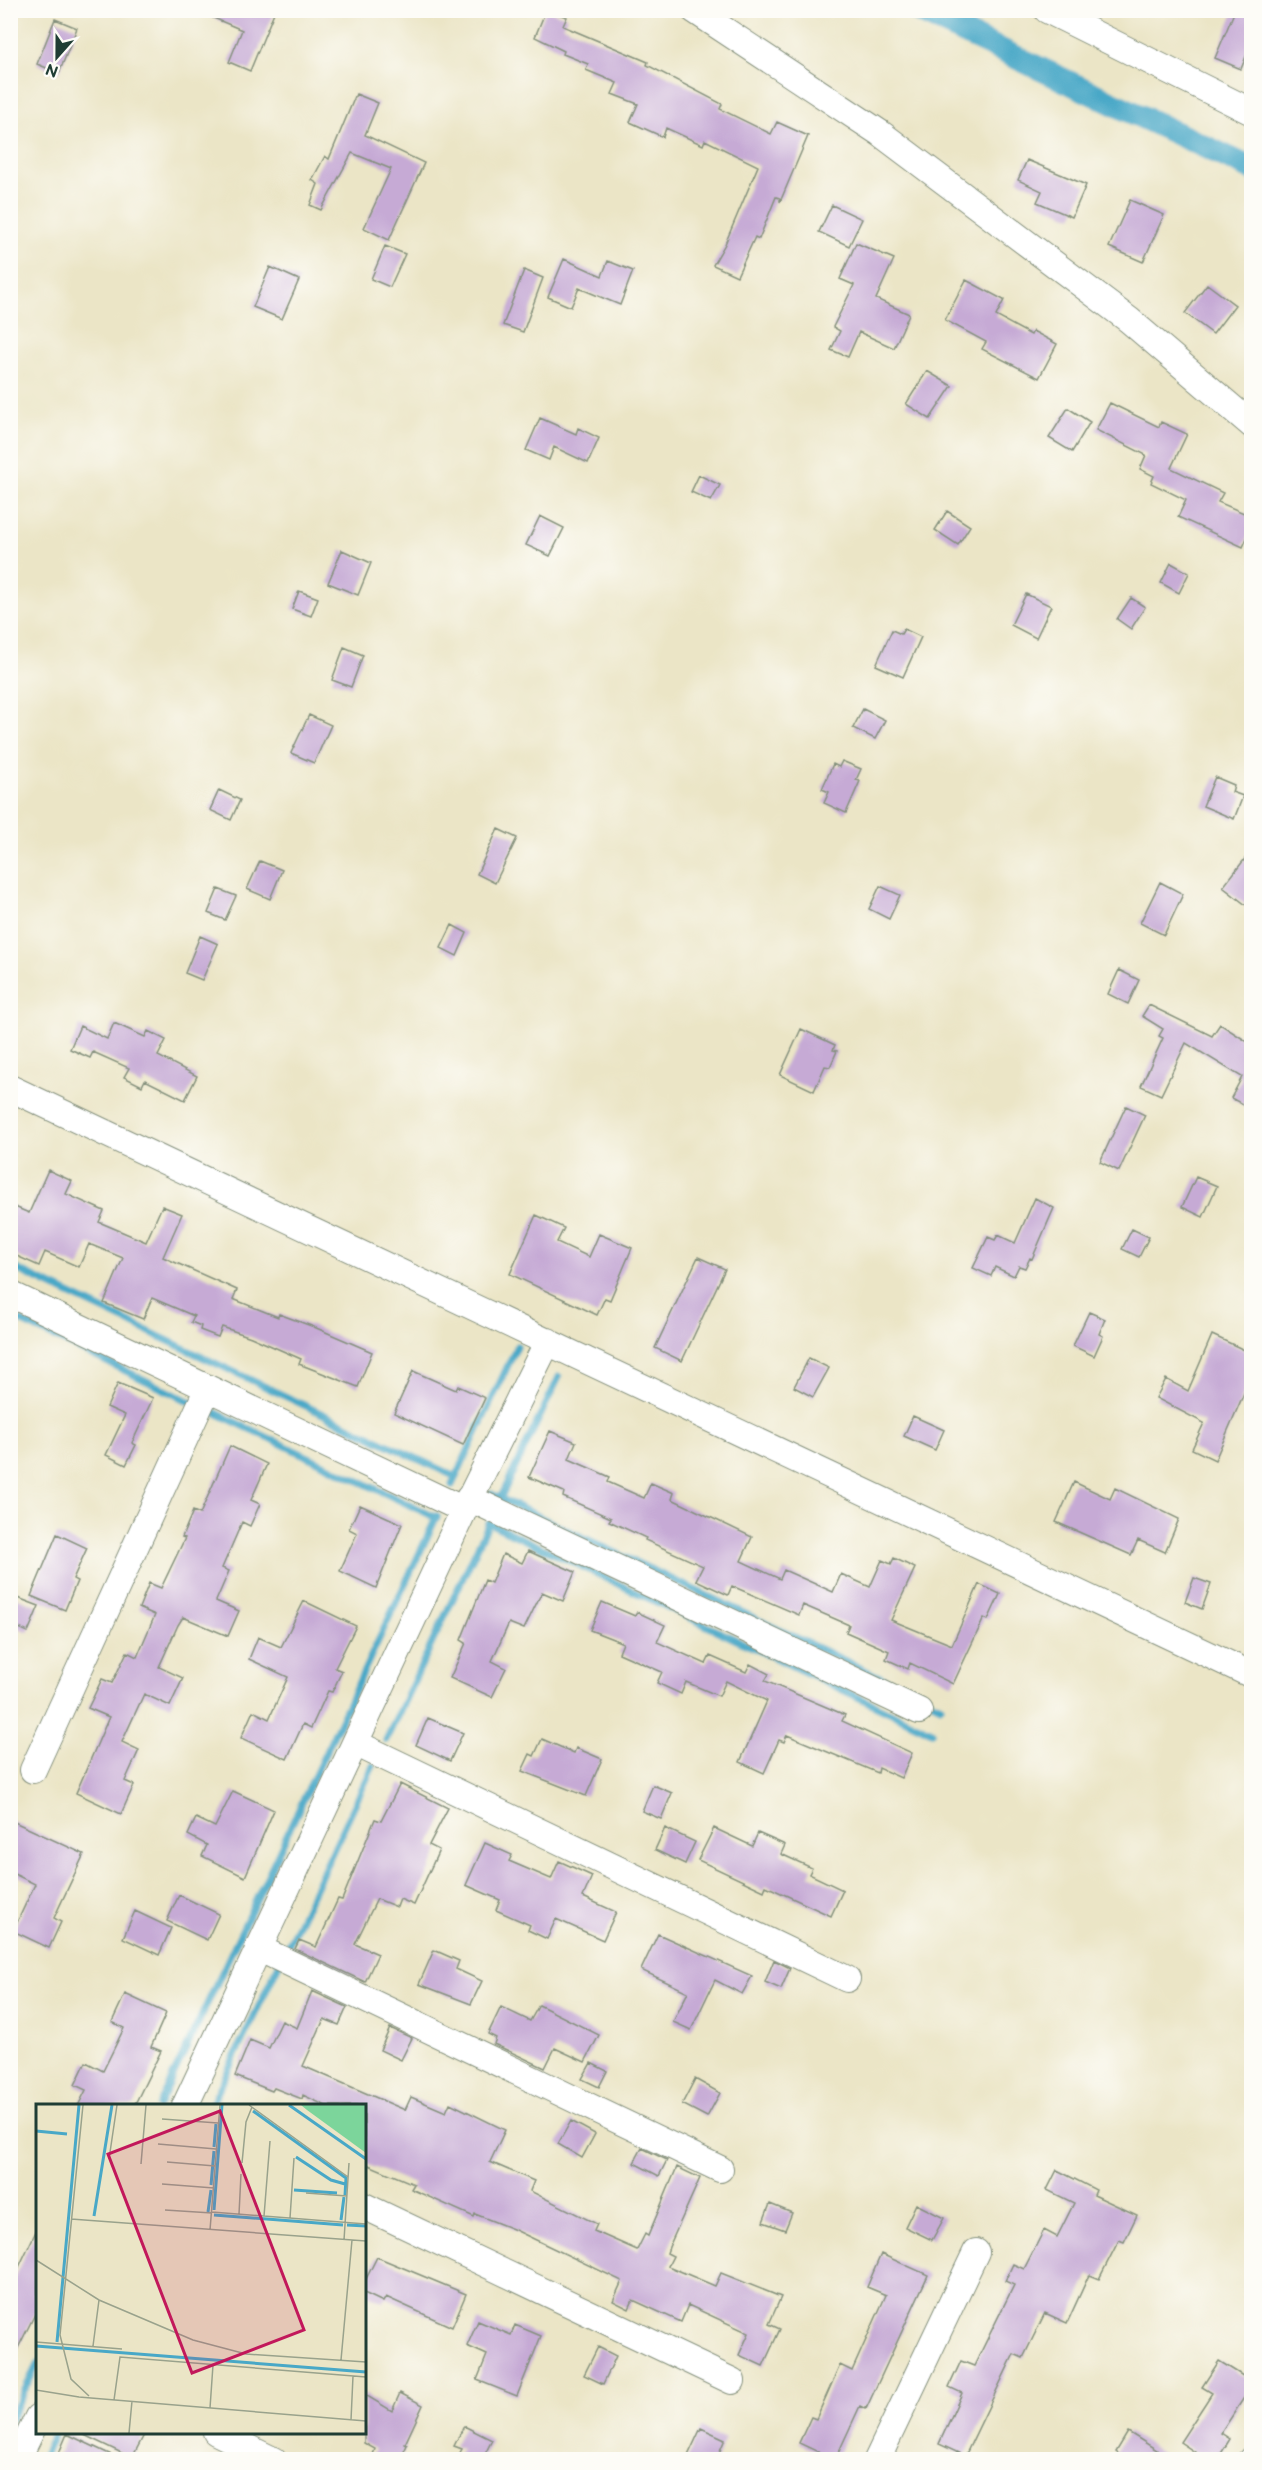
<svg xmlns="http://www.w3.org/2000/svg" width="1262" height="2470" font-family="'Balsamiq Sans',sans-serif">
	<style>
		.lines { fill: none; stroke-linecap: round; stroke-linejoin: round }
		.stream { stroke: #48a8c7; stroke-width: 7 }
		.canal { stroke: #48a8c7; stroke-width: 24 }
		.building { fill: #c6aad5 }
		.street-casing { stroke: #85917d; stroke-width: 28 }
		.street { stroke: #fff; stroke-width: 26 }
		.inset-river { fill: none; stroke: #48a8c7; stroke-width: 3 }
		.inset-road { fill: none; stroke: #99a28c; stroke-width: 1.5 }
		.view { fill: #c2185b; fill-opacity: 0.15; stroke: #c2185b; stroke-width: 3 }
		.inset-edge { fill: none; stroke: #1f3d34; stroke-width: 3 }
	</style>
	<rect width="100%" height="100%" fill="#fdfcf7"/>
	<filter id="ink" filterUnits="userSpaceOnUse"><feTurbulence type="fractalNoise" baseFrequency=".0167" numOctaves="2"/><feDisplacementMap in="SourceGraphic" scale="12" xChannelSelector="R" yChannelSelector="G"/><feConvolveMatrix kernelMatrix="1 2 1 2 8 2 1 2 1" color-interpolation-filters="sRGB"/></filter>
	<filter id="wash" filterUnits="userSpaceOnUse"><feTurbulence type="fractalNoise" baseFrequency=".008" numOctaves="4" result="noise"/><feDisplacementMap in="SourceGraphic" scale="24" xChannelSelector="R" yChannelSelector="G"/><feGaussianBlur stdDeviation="1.35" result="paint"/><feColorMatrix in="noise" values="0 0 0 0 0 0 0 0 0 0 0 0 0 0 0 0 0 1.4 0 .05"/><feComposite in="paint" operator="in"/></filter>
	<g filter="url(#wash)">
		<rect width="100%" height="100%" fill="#ebe5c6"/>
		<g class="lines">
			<!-- stream -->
			<path class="stream" d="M10 1266 456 1477
				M10 1316 191 1402
				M214 1412 437 1518
				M452 1485 517 1346
				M491 1494 941 1706
				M501 1497 559 1377
				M489 1523 932 1732
				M386 1740 489 1523
				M284 1954 373 1766
				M159 2106 437 1516
				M211 2106 279 1964
				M10 2420 38 2363
				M42 2460 55 2432"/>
			<!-- canal -->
			<path class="canal" d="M916 10 1252 169"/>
		</g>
		<g id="blocks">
			<!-- building -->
			<path class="building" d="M275 10 250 71 229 62 242 30 197 11Z
				M546 10 567 17 563 26 648 62 647 65 722 104 720 109 771 134 777 122 808 136 780 202V198L776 197 759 239 755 237 737 276 713 265 725 244 758 166 705 140 703 145 666 128 663 137 630 122 638 104 612 94 617 83 586 70 588 64 563 54 564 51 535 37Z
				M1235 10H1251V44L1241 69 1215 58Z
				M55 19 77 28 59 73 37 64Z
				M356 94 378 103 365 135 424 163 389 240 364 228 391 169 352 153 321 210 310 205 318 184 312 180 325 156 329 159Z
				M1027 160 1086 185 1072 217 1037 202 1042 191 1018 180Z
				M1130 200 1164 215 1143 262 1109 247Z
				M832 205 862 219 849 246 819 232Z
				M856 243 894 259 876 299 909 314 894 348 859 332 848 357 831 350 840 331 833 327 854 285 840 279Z
				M385 246 405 254 390 287 371 279Z
				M564 259 602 276 608 261 633 271 620 305 579 288 571 307 548 297Z
				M270 267 299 280 282 319 253 307Z
				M524 270 543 278 523 332 503 325Z
				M966 280 1004 300 996 316 1031 335 1033 331 1057 344 1039 378 982 349 986 342 945 320Z
				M1207 284 1235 305 1213 334 1185 313Z
				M927 371 952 386 930 419 906 404Z
				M1110 403 1159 427 1161 422 1187 434 1171 468 1223 493 1218 502 1251 516V529L1243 547 1178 517 1186 500 1151 483 1154 476 1140 469 1146 455 1096 430Z
				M1068 408 1090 422 1072 452 1049 438Z
				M540 418 576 434 578 428 599 438 588 463 554 447 549 460 526 450Z
				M699 475 720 485 711 501 691 492Z
				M947 511 970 526 958 545 935 530Z
				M540 516 564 528 550 556 526 545Z
				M342 550 371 563 358 595 328 583Z
				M1171 563 1189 573 1179 593 1161 583Z
				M299 591 318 598 311 616 292 609Z
				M1026 594 1051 606 1036 638 1011 625Z
				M1131 598 1145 607 1131 629 1117 619Z
				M904 629 921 637 903 677 876 665 892 630 901 634Z
				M344 647 363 655 351 687 332 680Z
				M863 709 885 720 875 739 853 728Z
				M309 715 331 725 314 763 291 753Z
				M842 761 861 769 856 780 860 781 846 813 824 803 829 792 822 789 833 764 839 767Z
				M1215 777 1234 785 1232 792 1243 796 1234 819 1203 806Z
				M219 790 240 800 231 820 210 810Z
				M498 829 517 838 495 883 477 874Z
				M1251 851V909L1223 887Z
				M260 861 282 870 270 899 247 889Z
				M1160 882 1183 894 1164 935 1140 923Z
				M880 886 900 895 889 919 869 909Z
				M218 889 236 896 225 920 208 913Z
				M452 925 467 933 457 956 441 948Z
				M200 936 218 944 202 980 185 973Z
				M1119 970 1139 980 1128 1004 1108 994Z
				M1149 1005 1212 1036 1220 1024 1251 1044V1109L1231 1098 1242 1077 1186 1043 1161 1095 1141 1086 1163 1038 1159 1036 1163 1029 1142 1016Z
				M114 1023 145 1037 148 1031 166 1040 158 1056 197 1076 185 1100 145 1080 142 1086 124 1077 129 1068 93 1052 90 1058 70 1049 80 1026 107 1039Z
				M801 1029 835 1045 833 1050 837 1051 830 1067 825 1066 814 1091 780 1075Z
				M1126 1106 1145 1115 1119 1171 1100 1162Z
				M48 1170 72 1181 66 1194 104 1211 99 1222 146 1242 162 1206 182 1214 163 1257 237 1290 233 1299 278 1317 279 1314 314 1327 372 1352 358 1387 299 1364 301 1359 251 1337 222 1327 218 1337 200 1330 201 1326 191 1322 194 1316 152 1298 143 1319 104 1303 123 1258 89 1244 79 1267 45 1252 39 1266 10 1253V1205L29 1213Z
				M1196 1177 1217 1186 1203 1217 1182 1207Z
				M1035 1198 1054 1208 1032 1259 1030 1258 1025 1268 1019 1266 1014 1276 995 1267 991 1276 973 1268 988 1237 995 1240 998 1235 1015 1243Z
				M536 1215 564 1228 557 1242 589 1257 599 1234 632 1248 610 1300 605 1298 597 1315 510 1274Z
				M1132 1229 1149 1237 1139 1257 1122 1249Z
				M698 1257 725 1269 682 1361 655 1348Z
				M1089 1312 1105 1319 1099 1334 1103 1336 1094 1356 1073 1346Z
				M1212 1335 1251 1353V1377L1215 1460 1192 1449 1204 1423 1156 1398 1166 1379 1188 1391Z
				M809 1358 829 1368 813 1397 794 1387Z
				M413 1371 456 1390 458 1386 485 1398 463 1445 394 1413Z
				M118 1383 153 1398 132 1443 136 1445 126 1465 106 1455 125 1415 107 1407Z
				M913 1416 944 1430 935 1450 904 1436Z
				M550 1431 576 1442 569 1459 610 1477 608 1482 644 1498 651 1483 674 1493 672 1499 752 1537 741 1561 780 1579 784 1570 833 1592 841 1574 870 1587 882 1560 891 1564 894 1558 915 1568 891 1620 952 1645 979 1584 1000 1594 988 1620 984 1618 953 1684 910 1663 908 1669 886 1659 889 1651 846 1632 849 1625 803 1605 799 1615 732 1586 728 1595 696 1580 703 1566 645 1540 646 1538 609 1521 611 1518 563 1497 564 1492 529 1477Z
				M230 1446 267 1464 251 1500 260 1504 250 1526 242 1522 222 1568 229 1571 216 1601 239 1611 228 1636 183 1617 178 1625 159 1667 183 1678 170 1706 144 1694 122 1742 139 1750 125 1781 134 1785 121 1814 76 1793 109 1717 88 1708 102 1679 112 1683 127 1652 137 1657 155 1615 139 1608 149 1583 161 1588 185 1538 182 1537 193 1511 200 1514Z
				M1074 1482 1110 1499 1115 1488 1179 1519 1165 1552 1138 1540 1131 1555 1056 1522Z
				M360 1505 402 1524 376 1588 340 1571 357 1533 349 1529Z
				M57 1534 87 1548 73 1579 77 1581 65 1610 31 1596Z
				M528 1551 575 1572 563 1601 542 1592 524 1629 509 1623 492 1661 506 1668 492 1697 450 1678 466 1643 461 1640 485 1580 491 1583 503 1554 522 1563Z
				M1194 1578 1211 1584 1202 1609 1185 1602Z
				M10 1595 39 1606 28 1632 10 1624Z
				M304 1601 356 1626 335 1668 342 1671 332 1692 328 1691 311 1728 303 1724 287 1759 241 1738 253 1711 269 1719 288 1677 249 1659 258 1637 281 1647Z
				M602 1602 635 1616 637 1612 665 1625 657 1642 706 1664 710 1656 746 1672 750 1664 769 1674 765 1681 845 1715 842 1721 912 1753 901 1778 879 1768 878 1773 787 1735 784 1742 779 1740 764 1773 740 1762 767 1701 726 1681 719 1696 686 1682 681 1694 657 1683 662 1672 619 1653 623 1643 590 1630Z
				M428 1718 463 1733 450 1761 416 1745Z
				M542 1739 574 1753 576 1748 602 1759 586 1796 522 1771 530 1754 534 1756Z
				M400 1784 448 1808 429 1845 439 1850 414 1905 400 1899 397 1907 377 1899 355 1944 378 1954 365 1982 295 1949 299 1940 316 1947 338 1899 342 1900 375 1819 381 1821Z
				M653 1785 672 1793 661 1819 642 1811Z
				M233 1791 274 1810 245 1877 202 1856 207 1845 188 1835 196 1818 215 1827Z
				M10 1820 84 1854 54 1918 61 1922 49 1948 13 1931 35 1884 10 1872Z
				M665 1828 695 1842 685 1864 655 1850Z
				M714 1828 752 1846 758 1833 785 1845 781 1854 812 1868 809 1874 843 1890 831 1916 766 1886 764 1891 698 1860Z
				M485 1843 512 1855 509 1861 551 1879 559 1861 592 1876 583 1897 616 1912 603 1940 556 1919 547 1939 528 1930 530 1925 496 1910 500 1900 466 1885Z
				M179 1895 219 1914 207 1940 167 1921Z
				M135 1911 171 1928 159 1955 123 1938Z
				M658 1934 752 1976 742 1994 715 1980 691 2030 673 2022 688 1992 641 1970Z
				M434 1950 459 1961 456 1969 482 1981 471 2004 419 1984Z
				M774 1960 790 1968 781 1989 765 1982Z
				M312 1991 347 2007 339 2025 324 2019 303 2066 405 2110 411 2097 446 2112 450 2103 505 2130 490 2162 534 2181 530 2191 597 2224 594 2231 637 2250 645 2234 648 2236 677 2167 700 2178 669 2247 667 2253 673 2256 668 2266 715 2286 721 2273 781 2297 769 2324 780 2329 763 2366 739 2355 749 2333 688 2305 681 2322 633 2300 629 2309 613 2301 622 2281 513 2229 475 2214 474 2217 411 2189 414 2184 364 2163V2106H326L303 2095 302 2099 274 2088 272 2091 235 2076 250 2040 269 2048 282 2021 297 2028Z
				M125 1994 166 2013 151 2047 161 2051 134 2106H78L86 2090 75 2085 86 2062 103 2071 124 2028 112 2022Z
				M539 2005 599 2035 585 2062 555 2048 545 2068 494 2044 496 2038 488 2034 501 2007 530 2021Z
				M390 2028 412 2038 401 2060 380 2050Z
				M591 2063 607 2071 599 2087 582 2079Z
				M695 2079 720 2093 707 2117 682 2104Z
				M571 2121 595 2134 582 2158 558 2144Z
				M642 2148 667 2160 659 2176 634 2163Z
				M1057 2170 1096 2190 1094 2195 1137 2215 1124 2242 1119 2240 1099 2279 1089 2275 1067 2323 1045 2313 1023 2358 1014 2354 965 2456 939 2444 962 2393 949 2387 961 2361 974 2366 1014 2285 1005 2281 1013 2264 1024 2269 1044 2230 1057 2237 1074 2203 1047 2190Z
				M770 2204 792 2213 785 2230 763 2222Z
				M916 2204 944 2218 932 2240 905 2227Z
				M38 2227V2308L10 2364V2286Z
				M881 2254 928 2275 866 2409 860 2406 835 2460 799 2443 811 2417 816 2419 840 2365 852 2371 886 2295 867 2287Z
				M377 2257 466 2294 452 2327 386 2297 383 2302 364 2293V2283Z
				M478 2321 511 2335 515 2325 541 2336 517 2396 477 2380 487 2355 467 2346Z
				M598 2347 616 2356 603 2384 584 2375Z
				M1219 2361 1251 2381V2387L1221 2433 1230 2439 1217 2460H1207L1180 2442 1212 2393 1202 2387Z
				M400 2393 423 2405 405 2444 407 2445 400 2460H371L375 2449 364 2443V2394L392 2411Z
				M464 2426 492 2440 482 2460H456L462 2449 454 2446Z
				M701 2428 725 2439 716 2460H686Z
				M1128 2432 1173 2460H1127L1116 2452Z
				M80 2433H145L132 2458Z
				M67 2434 122 2460H56Z"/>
		</g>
	</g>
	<g filter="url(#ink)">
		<use href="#blocks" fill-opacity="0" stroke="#85917d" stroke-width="1.5"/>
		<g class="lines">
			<defs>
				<path id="street" d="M694 10 880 133 1129 320 1252 425
					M1047 10 1252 112
					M10 1088 1252 1675
					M10 1294 464 1510
					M469 1498 919 1711
					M355 1743 847 1979
					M33 1770 208 1388
					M258 1948 720 2169
					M185 2106 464 1510 548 1341
					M364 2206 732 2381
					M216 2432 273 2460
					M17 2460 38 2417
					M877 2460 976 2252
					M1251 2460 1252 2459"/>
			</defs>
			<!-- street casing -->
			<use href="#street" class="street-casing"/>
			<!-- street -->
			<use href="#street" class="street"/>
		</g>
	</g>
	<!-- overview -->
	<g transform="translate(36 2104)">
		<rect width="330" height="330" fill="#ebe5c6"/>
		<path d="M265 1H330V49L271 6Z" fill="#7cd59b"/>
		<path class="inset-river" d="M253 1 330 55M217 7 310 74 309 91M0 27 31 30M178 43 180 20M260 53 295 76 309 80M175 81 178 47M258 86 301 89M178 106 186 1M172 108 175 86M178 111 307 121M58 112 76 1M305 116 308 93M311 121 330 122M21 238 43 1M0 242 330 268"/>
		<path class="inset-road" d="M47 1 24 231 35 275 53 292M213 1 312 73M126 15 182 19M122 40 180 45M73 55 81 1M131 58 179 62M206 59 210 18 216 3M105 60 110 1M126 80 178 84M270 89 311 92M129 106 176 109M176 108 330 120M203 110 205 70M228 112 234 37M254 114 258 54M35 115 330 137M174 126 184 1M308 136 313 59M0 156 63 196 157 236 210 250 330 258M0 238 86 245M57 242 63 196M305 256 316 136M0 286 43 293 330 317M78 296 84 253 330 273M174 304 177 261M315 316 317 272M93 329 96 297"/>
		<path class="view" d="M184 7 268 226 156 269 72 50Z"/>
		<rect width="330" height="330" class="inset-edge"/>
	</g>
	<!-- margin -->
	<rect width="1262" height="2470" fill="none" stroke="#fdfcf7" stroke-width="36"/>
	<!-- north arrow -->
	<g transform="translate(57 57) rotate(201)" stroke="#fdfcf7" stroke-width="4.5" paint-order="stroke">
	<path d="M0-4.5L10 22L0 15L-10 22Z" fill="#1f3d34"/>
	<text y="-9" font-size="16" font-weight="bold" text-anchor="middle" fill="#1f3d34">N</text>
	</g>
</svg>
